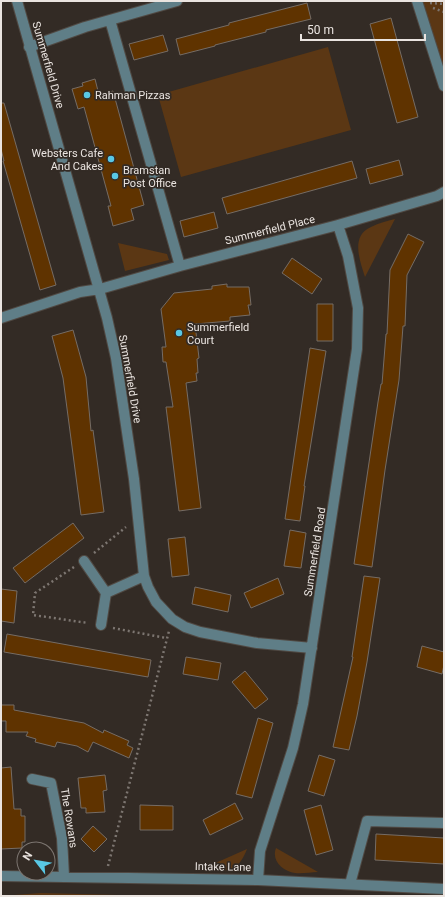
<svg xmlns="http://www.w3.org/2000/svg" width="445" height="897" font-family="Roboto,sans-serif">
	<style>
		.green { fill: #5b3714 }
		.building { fill: #5f3300; stroke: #756c65 }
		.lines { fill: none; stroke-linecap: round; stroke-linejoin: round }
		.minor-casing { stroke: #504943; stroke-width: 12 }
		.path { stroke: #7d7671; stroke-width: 2.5; stroke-dasharray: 2 3; stroke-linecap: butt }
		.minor { stroke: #5f7e87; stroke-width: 10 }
		.poi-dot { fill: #59c8e5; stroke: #332b25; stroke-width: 1.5 }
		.labels { text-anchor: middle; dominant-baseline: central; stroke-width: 3.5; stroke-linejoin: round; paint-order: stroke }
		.street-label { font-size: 11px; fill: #eae4e0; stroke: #332b25 }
		.poi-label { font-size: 11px; fill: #eae4e0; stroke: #332b25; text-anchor: start }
	</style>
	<rect width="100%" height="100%" fill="#332b25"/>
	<!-- green -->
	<path class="green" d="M420 1H444V75Z
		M328 47 351 130 181 177 158 95Z
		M395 219 365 277C360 261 350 236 371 227 379 223 387 221 395 219Z
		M118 243 167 254 169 260 125 271Z
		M276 848 318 872C311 872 302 874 295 873 283 871 271 861 276 848Z
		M247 849C237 875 226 871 202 869Z
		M41 893 156 896H162H1Z"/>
	<!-- building -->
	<path class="building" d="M307 3 311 19 266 30V32L215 45V46L180 55 176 39 229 25V23Z
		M391 18 418 117 397 123 370 24Z
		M163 35 168 51 134 60 129 44Z
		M95 79 99 95 113 91 144 205 131 209 134 220 113 226 108 206H111L84 107 78 109 72 89 83 86 82 83Z
		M1 103H4L56 285 40 290 3 161H4L1 149Z
		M399 160 403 175 370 184 366 169Z
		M352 161 357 178 227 214 222 198Z
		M214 212 218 228 184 237 180 221Z
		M408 234 424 242 407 275 405 326H403L399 380 385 470 372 567 354 564 378 402 381 384H382L386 334H387L390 270Z
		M292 258 322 279 312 294 282 273Z
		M227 284V287H249L251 305H248L250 315 230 317V321L195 324 199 358 197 359 198 373H196L197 381 186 383 201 508 179 511 166 407H173L166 362H163L162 347H166L161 309 174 293 212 289V286Z
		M317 304H333V341H317Z
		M73 330 86 377 91 431 93 430 104 512 81 515 63 378 52 336Z
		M310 348 326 351 304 486H305L300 521 285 519Z
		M73 523 84 538 25 583 13 568Z
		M290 530 306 533 301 568 284 566Z
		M185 537 189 575 172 577 168 539Z
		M364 576 380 578 367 662 357 716 349 750 333 747 353 657H352Z
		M278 578 284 594 251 608 244 593Z
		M195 587 231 595 228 612 192 604Z
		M1 589 17 591 14 623 1 621Z
		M7 634 151 660 148 677 4 652Z
		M422 646 444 652V665L442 674 417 667Z
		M186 657 221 663 218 680 183 674Z
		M245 671 268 699 255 709 232 682Z
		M1 705H14V710L84 723 103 733 104 730 129 741 127 745 133 748 129 758 93 742 88 752 77 746 57 742 55 747 35 742 36 739 26 736 28 732H6V721H1Z
		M258 718 273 723 252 798 236 794Z
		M319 755 335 760 324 796 308 791Z
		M11 767 14 809H21V816H25V842H22V848L1 849V768Z
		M105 775 107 790 103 791 105 812 86 813V808H81L78 778Z
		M235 803 243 819 210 835 203 820Z
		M140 805 173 806V830H140Z
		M321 805 333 850 316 855 304 810Z
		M93 826 107 839 94 852 81 839Z
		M376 834 444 838V864L375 860Z"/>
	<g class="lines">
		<defs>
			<path id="minor" d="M17 1 107 318 116 358 134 479 144 576 148 587 156 602 172 619 185 627 200 632 257 643 312 648
				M417 1 444 86
				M110 20 180 266
				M29 47 85 27 177 1
				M1 318 80 292 100 289 180 266 338 225 437 196 444 192
				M84 561 106 593 144 576
				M101 625 106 593
				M32 779 51 783 62 838 64 876
				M1 876 258 880 444 889
				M258 880 260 851 293 748 303 704 357 349 358 308 348 256 338 225
				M350 884 367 821 444 823"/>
		</defs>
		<!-- minor casing -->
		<use href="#minor" class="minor-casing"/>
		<!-- path -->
		<path class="path" d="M430 3 444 4
			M433 8 444 12
			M94 553 126 527
			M74 567 35 593 33 615 88 623
			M113 628 166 638
			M108 866 169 631"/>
		<!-- minor -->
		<use href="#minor" class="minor"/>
	</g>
	<!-- markers -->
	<g class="poi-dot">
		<circle cx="87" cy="95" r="4"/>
		<circle cx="111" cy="159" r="4"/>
		<circle cx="115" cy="176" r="4"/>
		<circle cx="179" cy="333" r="4"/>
	</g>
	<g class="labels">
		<!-- street labels -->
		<g class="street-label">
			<text transform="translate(48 65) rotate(74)">Summerfield Drive</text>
			<text transform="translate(270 230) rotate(-14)">Summerfield Place</text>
			<text transform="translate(130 379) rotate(80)">Summerfield Drive</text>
			<text transform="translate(315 552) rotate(-81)">Summerfield Road</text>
			<text transform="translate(69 818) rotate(81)">The Rowans</text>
			<text transform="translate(223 867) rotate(1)">Intake Lane</text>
		</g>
		<!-- poi labels -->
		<g class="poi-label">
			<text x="95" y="95">Rahman Pizzas</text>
			<text x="103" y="153" text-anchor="end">Websters Cafe<tspan x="103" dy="13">And Cakes</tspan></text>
			<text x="123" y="170">Bramstan<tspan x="123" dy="13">Post Office</tspan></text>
			<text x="187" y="327">Summerfield<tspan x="187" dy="13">Court</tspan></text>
		</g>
	</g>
	<!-- border -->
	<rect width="445" height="897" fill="none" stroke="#eae4e0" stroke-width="4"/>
	<!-- north arrow -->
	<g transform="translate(36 861) rotate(301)"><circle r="19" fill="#332b25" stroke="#7c7570"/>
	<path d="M0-3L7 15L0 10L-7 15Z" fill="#59c8e5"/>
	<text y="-6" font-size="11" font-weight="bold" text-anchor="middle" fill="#eae4e0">N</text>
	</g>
	<!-- scale -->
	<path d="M301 34v6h124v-6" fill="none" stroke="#eae4e0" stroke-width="2"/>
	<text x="307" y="34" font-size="12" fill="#eae4e0" stroke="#332b25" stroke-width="3" paint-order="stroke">50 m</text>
</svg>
